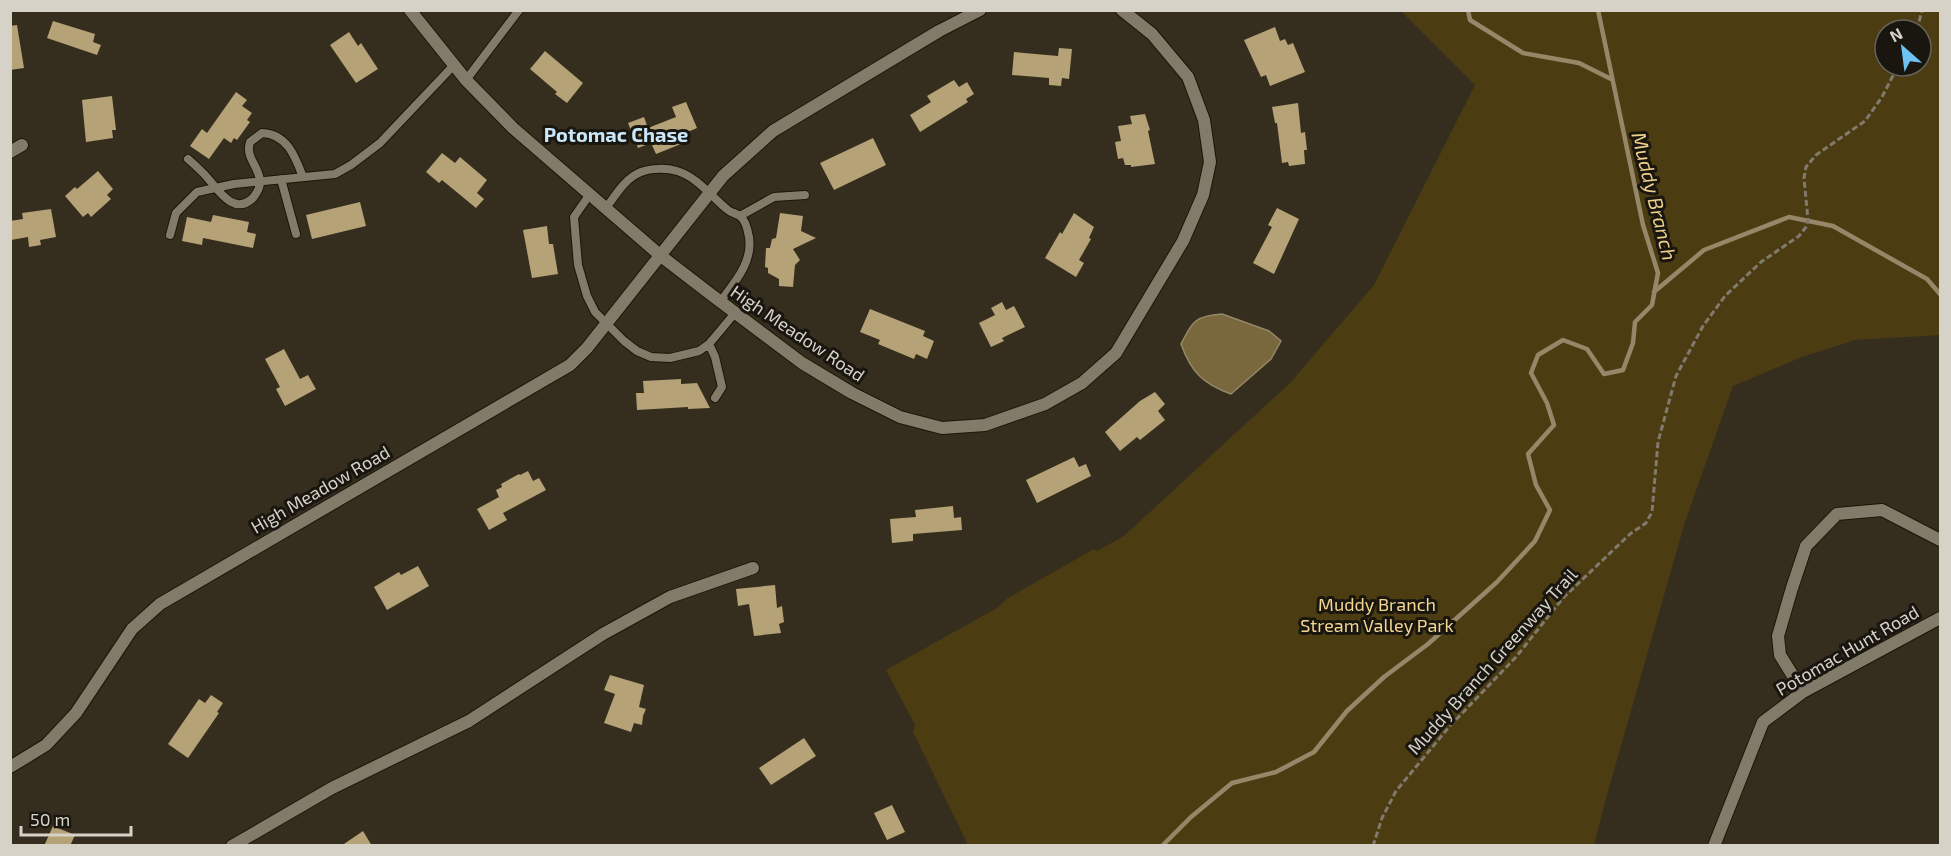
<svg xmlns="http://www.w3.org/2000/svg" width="1951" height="856" font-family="'Exo 2',sans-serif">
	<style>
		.green { fill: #4c3c12; fill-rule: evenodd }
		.water { fill: #79673d; stroke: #958767; stroke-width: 1.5 }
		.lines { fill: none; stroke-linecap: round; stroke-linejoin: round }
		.stream { stroke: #958767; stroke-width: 4.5 }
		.building { fill: #b5a276 }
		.service-casing { stroke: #1c1607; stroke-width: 10 }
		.minor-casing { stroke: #1c1607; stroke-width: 14 }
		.path { stroke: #807b6d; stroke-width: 3; stroke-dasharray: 6 3; stroke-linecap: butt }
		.service { stroke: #837b69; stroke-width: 8 }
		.minor { stroke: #837b69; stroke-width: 12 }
		.labels { text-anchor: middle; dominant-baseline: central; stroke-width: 6; stroke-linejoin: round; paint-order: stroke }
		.street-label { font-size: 18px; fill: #d6d2c8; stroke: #191610 }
		.park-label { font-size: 18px; fill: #f4d691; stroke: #191610 }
		.neighbourhood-label { font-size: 20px; font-weight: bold; fill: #cae6f9; stroke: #191610 }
		.water-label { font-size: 20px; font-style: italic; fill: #efd18c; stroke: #191610 }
	</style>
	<rect width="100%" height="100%" fill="#352e1e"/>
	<!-- green -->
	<path class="green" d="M1401 11H1940V335L1855 340 1802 357 1733 386 1685 522 1605 802 1594 845H968L913 732 915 725 886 670 997 608 1008 598 1094 549 1097 551 1124 536 1290 383 1374 285 1475 85ZM1885 30H1921V66H1885Z"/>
	<!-- water -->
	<path class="water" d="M1222 314 1269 331 1281 341 1271 359 1231 394C1203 384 1191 372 1181 344 1193 321 1195 316 1222 314Z"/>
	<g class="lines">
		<!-- stream -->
		<path class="stream" d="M1468 10 1470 20 1523 53 1579 63 1611 79
			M1654 292 1704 250 1789 217 1833 226 1927 279 1940 294
			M1162 846 1191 817 1232 783 1276 772 1314 752 1347 711 1384 677 1428 644 1497 582 1535 541 1550 510 1536 485 1528 454 1554 425 1547 403 1531 373 1538 355 1563 340 1587 349 1604 374 1623 370 1633 343 1635 322 1652 305 1658 273 1643 225 1598 10"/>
	</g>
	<!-- building -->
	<path class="building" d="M53 21 95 34 93 42 101 45 97 55 47 38Z
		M17 25 24 68 10 70V26Z
		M1275 27 1280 41 1285 39 1288 45 1293 43 1305 72 1270 86 1266 75 1261 77 1244 40Z
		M349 32 358 46 361 43 378 69 356 83 330 45Z
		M1059 48 1072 49 1069 79 1062 78 1061 86 1049 85V78L1012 75 1014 52 1058 56Z
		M545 51 583 83 567 103 555 94 557 92 530 69Z
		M954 80 959 87 967 82 974 94 966 99 968 102 920 132 910 115 931 102 927 96Z
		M236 92 247 100 242 106 252 113 247 120 250 122 237 140 234 138 231 143 224 138 209 159 190 146 202 129 207 133Z
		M112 96 116 130H112L113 138 86 142 82 100Z
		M686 102 697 128 683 134 686 142 656 154 651 143 638 148 628 123 644 117 648 128 676 117 672 107Z
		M1298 103 1301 133 1305 132 1307 150H1304L1305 164 1289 166 1288 162 1282 163 1277 123H1275L1272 107Z
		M1145 114 1150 130 1148 131 1155 164 1131 167V165H1125L1123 158 1118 159 1115 142 1121 141 1118 126 1132 124 1130 116Z
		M873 138 886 165 834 190 820 163Z
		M442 153 455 163 460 157 487 180 477 193 484 199 476 208 442 180 439 183 426 172Z
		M98 171 113 189 107 195 111 199 91 217 88 213 83 217 65 196 75 187 77 189Z
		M360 202 366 226 312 239 306 215Z
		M1277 208 1299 219 1274 274 1253 263 1272 227 1268 225Z
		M51 209 56 237 40 240 41 245 29 247 28 237 11 240 10 221 23 219 22 213Z
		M780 213 803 216 801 231 816 238 793 249 800 260 795 265 793 287 779 286V279L768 273V268L765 267 766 248H770L772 239 776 238Z
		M1074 213 1094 227 1089 238 1091 239 1079 260 1084 263 1076 277 1045 258 1060 232 1062 234Z
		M213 215 249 222 247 232 256 234 253 248 203 238 202 245 182 241 187 217 211 222Z
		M547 226 549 244H553L558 274 532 278 523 230Z
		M1002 302 1006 310 1014 306 1025 327 1002 338 1004 341 991 347 979 323 995 315 991 308Z
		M870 309 925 331 923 336 934 341 927 359 916 354 914 359 878 344 880 340 860 332Z
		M284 349 300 379 308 375 316 389 285 406 276 389 280 387 265 359Z
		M681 379V384L697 383 710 408 688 409V407L637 410 636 393H644L643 381Z
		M1155 392 1165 404 1158 411 1165 420 1140 440 1137 437 1120 451 1105 432 1140 401Z
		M1074 457 1079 467 1086 464 1091 476 1037 503 1026 480Z
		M528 471 533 481 539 478 546 490 503 513 507 520 489 530 477 509 499 497 496 490 502 487 501 484 519 474 520 475Z
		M953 506 954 518 961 517 962 530 913 534V541L892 543 890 519 916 517 915 510Z
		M418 566 429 586 387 610 374 587 399 572 401 575Z
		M775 585 777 608 782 606 784 622 779 624 781 633 754 636 749 604 738 606 736 589Z
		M610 675 644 685 639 707 646 709 643 716 642 725 634 723 631 732 604 723 615 694 604 690Z
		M211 695 223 703 217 712 219 713 188 758 168 744 199 699 205 703Z
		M804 738 816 756 771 785 759 768Z
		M892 805 905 832 887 840 874 813Z
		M53 826 75 835 70 846H44Z
		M363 831 372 846H341Z"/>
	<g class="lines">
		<defs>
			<path id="service" d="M466 80 519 10
				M188 159C194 164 200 170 205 175 217 188 233 217 253 198 256 194 261 187 260 181 259 166 245 158 250 142L262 133C287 134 295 156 303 177
				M281 179 296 234
				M590 194 574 217 578 265 587 296 595 312 624 341 637 351 651 357 670 358 699 351 709 344 735 313
				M606 208C615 196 625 178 641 172 651 168 667 168 677 171 696 176 713 198 728 210 731 213 736 213 740 216 745 220 748 231 749 237 753 263 734 283 720 302
				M740 216 774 197 805 195
				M170 235 176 213 197 192 234 184 335 174 351 165 380 143 454 65
				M709 344 715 357 722 387 715 398"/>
			<path id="minor" d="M410 10 466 80 513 128 661 256 709 293 802 363 852 393 900 417 942 428 985 425 1045 404 1082 383 1116 353 1183 241 1203 195 1210 162 1204 120 1188 77 1152 34 1122 10
				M10 152 22 145
				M1803 692 1780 655 1778 636 1792 588 1806 546 1837 514 1882 510 1940 540
				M10 767 46 745 76 713 132 629 160 604 570 365 587 348 723 176 773 131 939 31 980 10
				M232 846 332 788 469 721 603 634 670 597 753 568
				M1714 846 1763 722 1803 692 1940 618"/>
		</defs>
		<!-- service casing -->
		<use href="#service" class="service-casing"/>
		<!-- minor casing -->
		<use href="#minor" class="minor-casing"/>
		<!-- path -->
		<path class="path" d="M1917 30 1922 10
			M1373 846 1382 818 1396 791 1449 727 1516 657 1563 598 1630 534 1646 523 1652 512 1658 442 1676 376 1703 326 1725 296 1761 262 1799 236 1806 227 1808 220 1804 178 1806 167 1816 155 1865 121 1882 97 1898 66"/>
		<!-- service -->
		<use href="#service" class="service"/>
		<!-- minor -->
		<use href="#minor" class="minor"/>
	</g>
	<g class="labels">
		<!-- street labels -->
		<g class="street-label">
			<text transform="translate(798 333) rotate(34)">High Meadow Road</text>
			<text transform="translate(320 489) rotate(-30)">High Meadow Road</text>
			<text transform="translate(1847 650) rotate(-30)">Potomac Hunt Road</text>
			<text transform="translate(1492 661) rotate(-48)">Muddy Branch Greenway Trail</text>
		</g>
		<!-- park labels -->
		<g class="park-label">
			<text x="1377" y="604">Muddy Branch<tspan x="1377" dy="21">Stream Valley Park</tspan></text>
		</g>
		<!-- neighbourhood labels -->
		<g class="neighbourhood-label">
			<text x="616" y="134">Potomac Chase</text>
		</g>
		<!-- water labels -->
		<g class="water-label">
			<text transform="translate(1655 196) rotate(76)">Muddy Branch</text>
		</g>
	</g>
	<!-- border -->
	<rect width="1951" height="856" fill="none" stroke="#d6d2c8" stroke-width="24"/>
	<!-- north arrow -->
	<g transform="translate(1903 48) rotate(332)"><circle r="28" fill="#191610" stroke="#65615a" stroke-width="1.5"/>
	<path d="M0-4.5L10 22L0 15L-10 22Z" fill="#6fc2f4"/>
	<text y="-9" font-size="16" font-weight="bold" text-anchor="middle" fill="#d6d2c8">N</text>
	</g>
	<!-- scale -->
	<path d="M21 826v9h110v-9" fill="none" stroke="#d6d2c8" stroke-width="3"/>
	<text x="30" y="826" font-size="18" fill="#d6d2c8" stroke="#191610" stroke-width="4.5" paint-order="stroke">50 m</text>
</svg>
